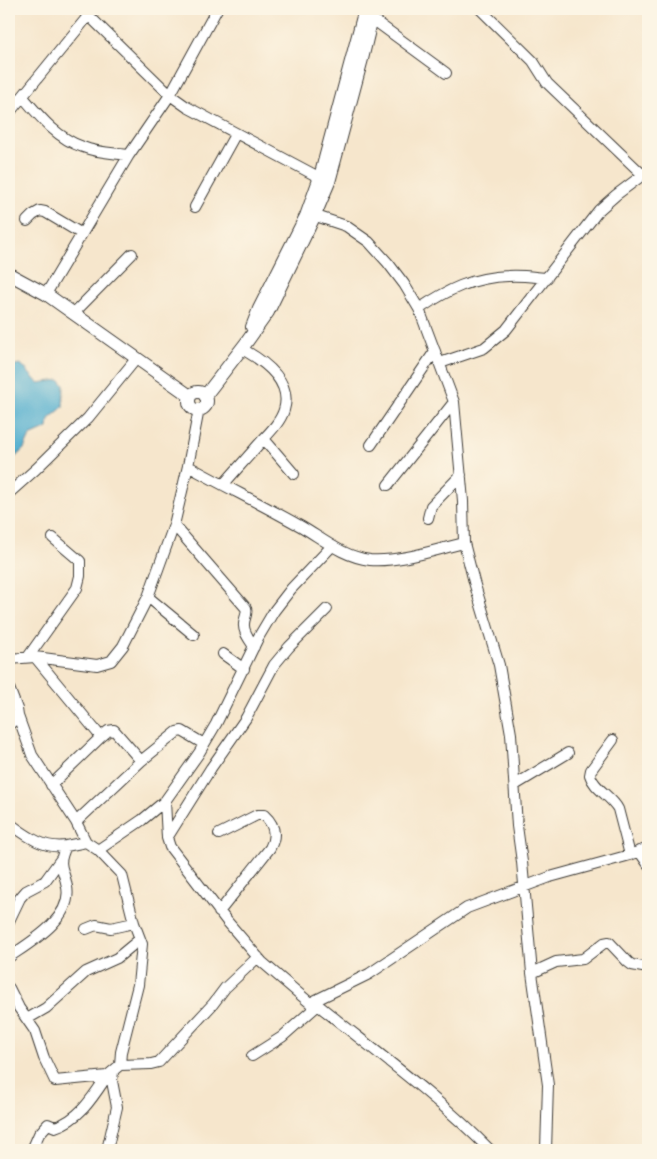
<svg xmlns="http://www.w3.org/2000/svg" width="657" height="1159" font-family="Mynerve,sans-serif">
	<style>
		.water { fill: #51aecf; stroke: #366576 }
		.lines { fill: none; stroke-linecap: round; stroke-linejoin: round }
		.minor-casing { stroke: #3d3a36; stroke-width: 12 }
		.major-casing { stroke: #3d3a36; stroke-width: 14 }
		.minor { stroke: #fff; stroke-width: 10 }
		.major { stroke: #fff; stroke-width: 12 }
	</style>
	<rect width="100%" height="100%" fill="#fcf5e5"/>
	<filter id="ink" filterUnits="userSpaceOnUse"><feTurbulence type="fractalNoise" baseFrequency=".02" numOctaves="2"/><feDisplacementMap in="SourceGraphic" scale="10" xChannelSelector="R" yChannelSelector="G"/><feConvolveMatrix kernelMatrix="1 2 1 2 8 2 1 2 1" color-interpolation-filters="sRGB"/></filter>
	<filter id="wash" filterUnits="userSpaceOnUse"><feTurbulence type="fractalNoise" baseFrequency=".0096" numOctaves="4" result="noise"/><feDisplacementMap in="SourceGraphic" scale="20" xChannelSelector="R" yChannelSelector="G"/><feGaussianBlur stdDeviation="1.12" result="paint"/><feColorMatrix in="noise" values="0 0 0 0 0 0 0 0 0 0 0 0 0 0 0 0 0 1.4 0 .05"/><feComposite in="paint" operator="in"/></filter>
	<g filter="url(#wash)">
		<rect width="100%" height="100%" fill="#f6e6cc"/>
		<!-- water -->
		<path class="water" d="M21 364 38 383 60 380 64 385 63 407 49 419 48 428 30 436 24 449 9 463V366Z"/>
	</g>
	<g filter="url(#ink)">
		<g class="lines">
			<defs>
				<path id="minor" d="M82 9 170 95 217 9
					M480 9 533 61 547 83 643 175
					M371 18 446 73
					M23 97C40 117 58 139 83 147 97 153 114 153 129 155
					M9 113 89 15
					M195 207 236 133
					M310 214 346 226 369 242 388 263 404 284 419 309 454 402 463 501 464 543 474 582 499 665 511 734 517 826 522 862 532 973 548 1085 546 1150
					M27 221 33 215 40 211 45 212 82 234
					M46 294 129 155 170 95 187 107 326 181
					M419 309C447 290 473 277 508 276 521 275 534 277 547 278
					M73 314 132 254
					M440 363 484 348 506 330 599 210 616 195 648 171
					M264 439 294 474
					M371 445 435 351
					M188 466C226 487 265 506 302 527 324 540 344 557 370 560 401 562 434 550 464 543
					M223 485C235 471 247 458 259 444 268 434 280 423 284 410 293 381 264 361 242 349
					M388 485 454 402
					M9 493 36 469 88 418 136 359
					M428 518 431 506 461 475
					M174 525 246 608C248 614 244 618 244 624 243 632 250 640 254 647
					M148 597 194 635
					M223 654 244 669
					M28 657 77 588 80 576V561L53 538
					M35 657 101 737 51 785
					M9 659 35 657 97 665 111 661 123 646 148 597 174 525 188 466 199 409
					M9 688 17 709 18 716 9 725
					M18 716 32 755 76 822 86 842 98 850 142 820 165 801 199 753 216 724 258 638 274 611 291 589 332 546
					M101 737 108 731 114 730 141 761
					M613 740 591 770 590 775C594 789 611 796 618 809L630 855
					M515 785 568 753
					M165 801 167 838 170 847 226 920 262 962 310 1003 318 1005C376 1052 438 1097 490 1150
					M76 822 141 761 177 732 182 731 204 744
					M9 823C27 836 43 849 66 846
					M219 834 257 815H264C274 824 277 835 270 848L219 912
					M167 838 211 768 246 718 274 665 289 647 327 609
					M639 851 648 864
					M9 921 20 898 26 891 45 881 61 859
					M86 929 96 925 111 928 134 923
					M9 957C31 942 73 918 67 887 64 867 56 868 66 846L86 842
					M532 973 556 962 583 959 604 943 609 942 628 962 632 965 648 968
					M9 988 19 1008 35 1031 44 1058 55 1081 107 1076 120 1065 121 1052 138 985 142 944 134 923 122 875 98 850
					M310 1003 369 974 467 908 550 877 630 855 648 848
					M27 1019 46 1008 86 972 117 958 140 939
					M252 1056 282 1037 318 1005
					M120 1065 151 1064 159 1062 213 1004 225 988 258 957
					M32 1150 39 1134 48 1124 55 1127C80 1119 93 1097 107 1076
					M107 1150 117 1107 112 1081 113 1072"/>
				<path id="major" d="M9 274 46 294 190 396
					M252 327 259 309 306 216 320 177 365 9
					M189 401a9 9 0 1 1 18 0a9 9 0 1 1-18 0Z
					M205 396 246 343 268 312 315 215 329 182 362 59 374 9"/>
			</defs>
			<!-- minor casing -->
			<use href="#minor" class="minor-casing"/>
			<!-- major casing -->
			<use href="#major" class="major-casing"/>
			<!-- minor -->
			<use href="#minor" class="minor"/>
			<!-- major -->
			<use href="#major" class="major"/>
		</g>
	</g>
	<!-- margin -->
	<rect width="657" height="1159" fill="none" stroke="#fcf5e5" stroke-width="30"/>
</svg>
